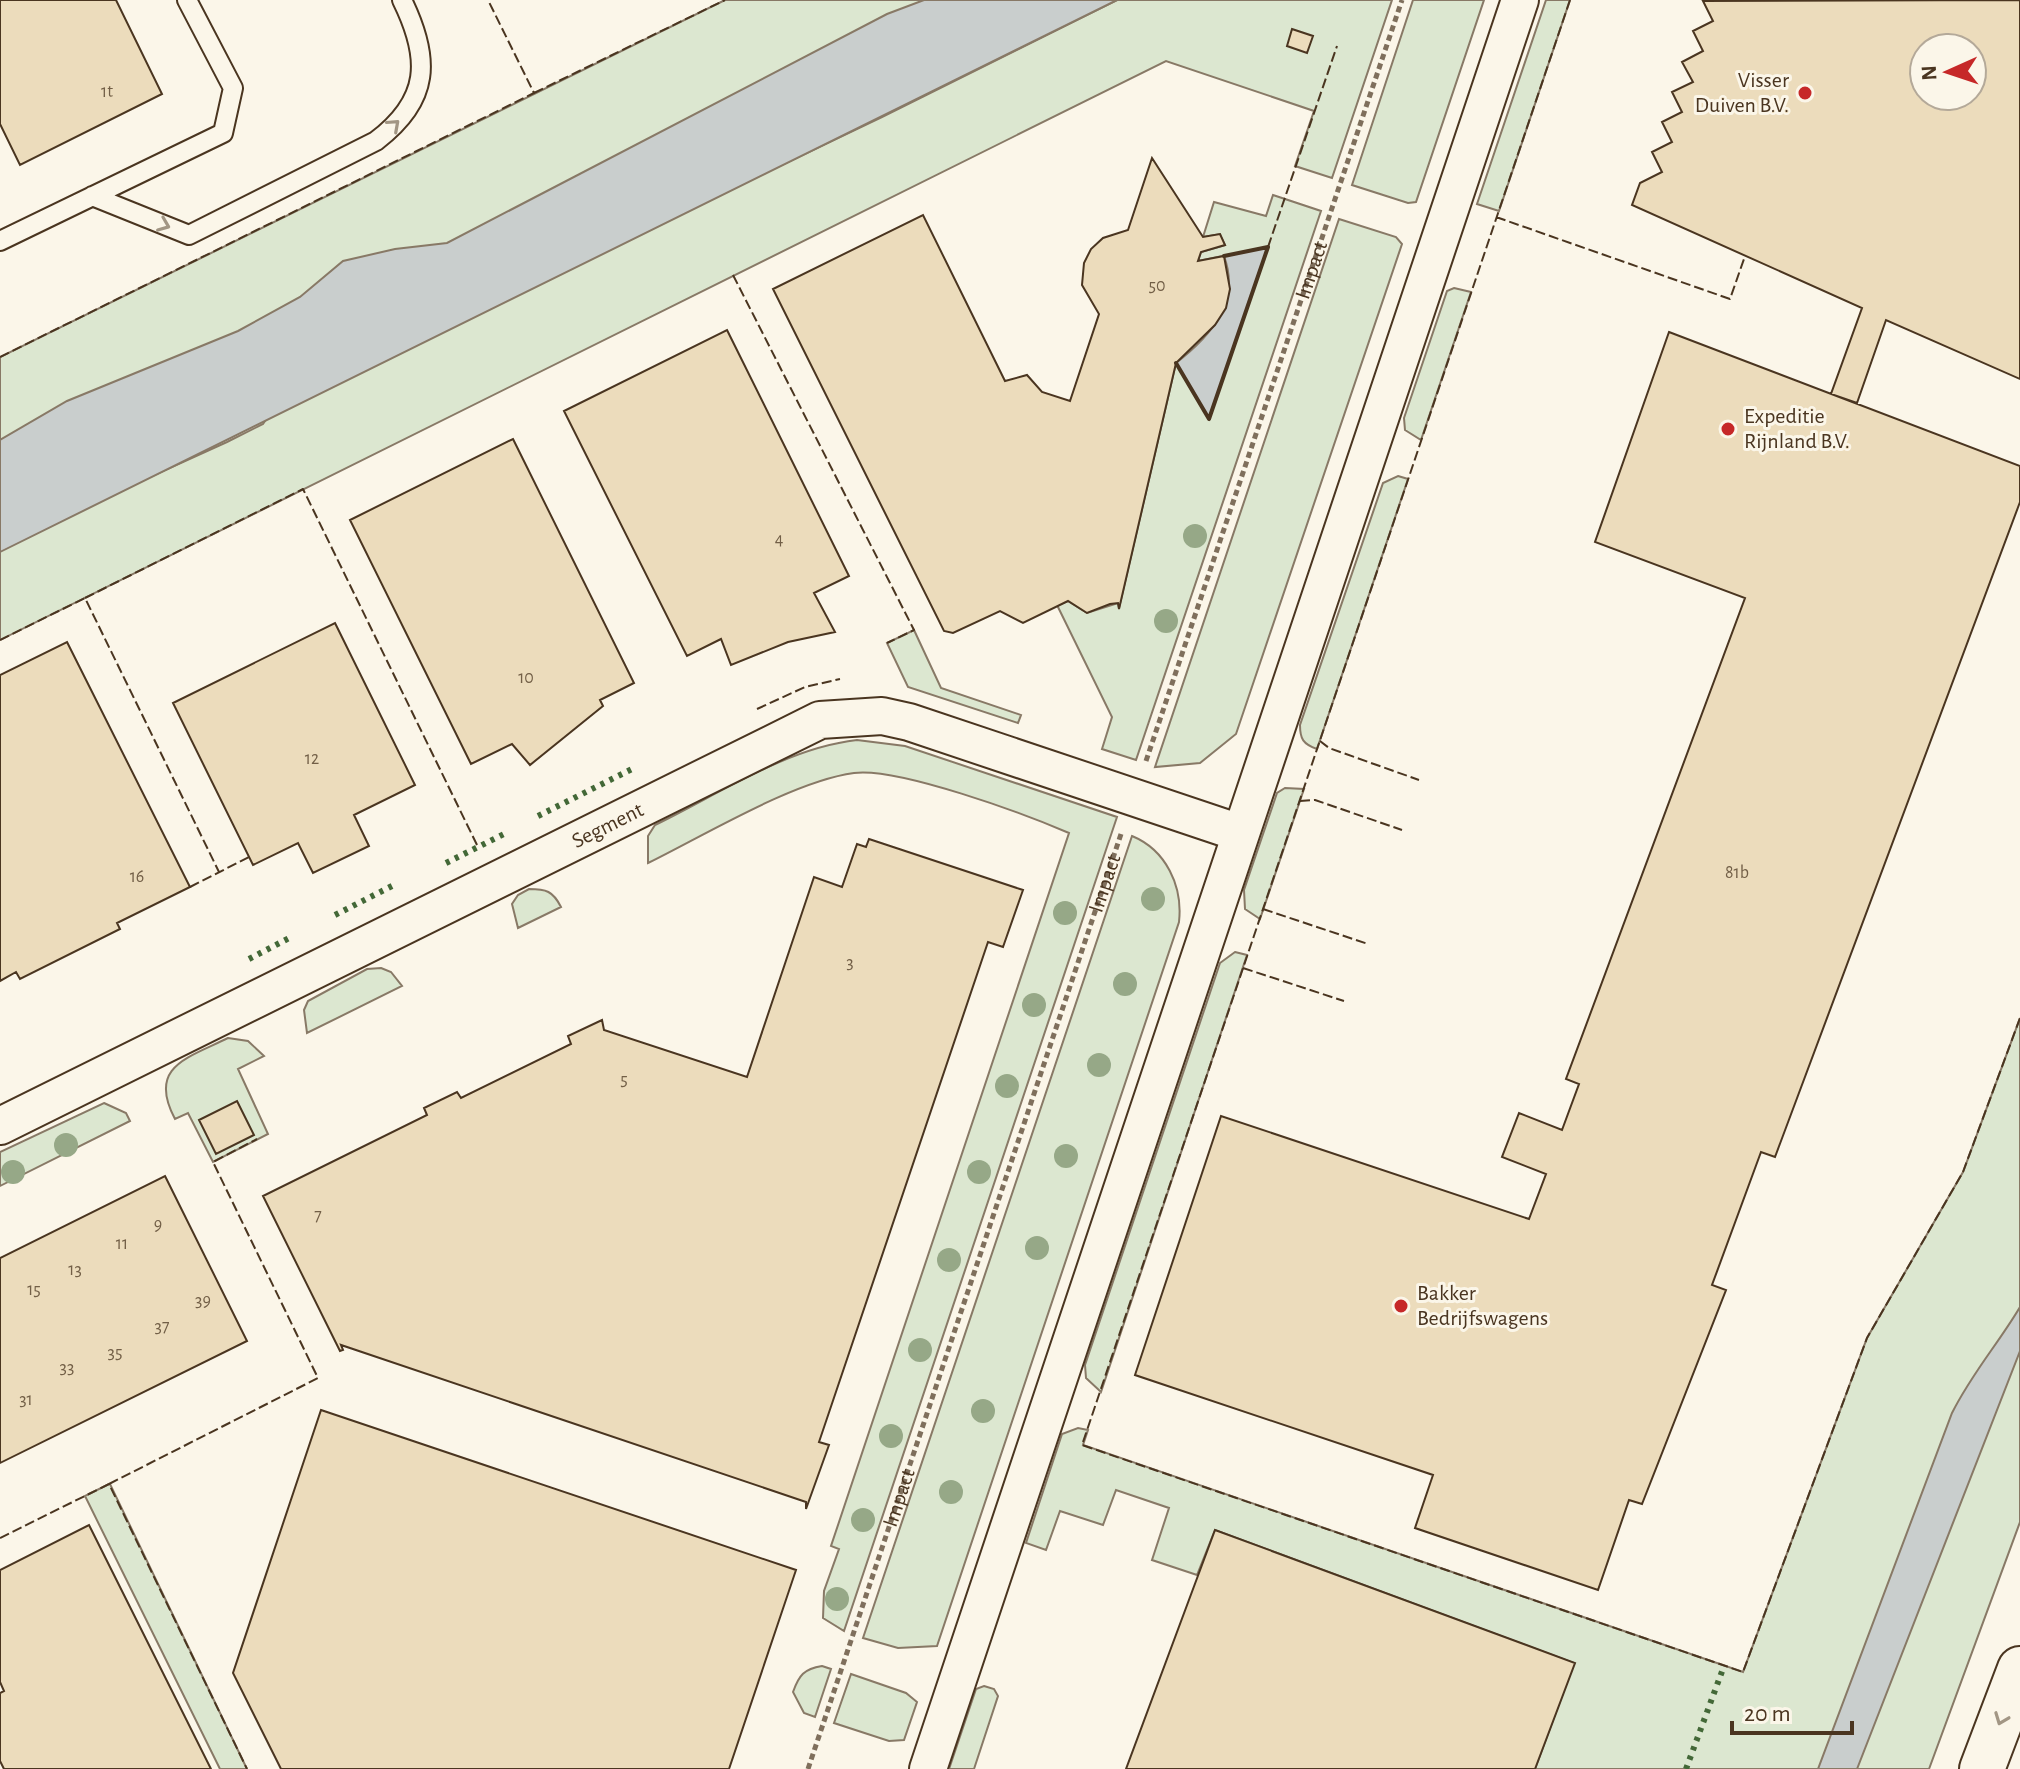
<svg xmlns="http://www.w3.org/2000/svg" width="2020" height="1769" font-family="'Alegreya Sans',sans-serif">
	<style>
		.green { fill: #dce7d0; stroke: #887966; stroke-width: 2 }
		.water { fill: #c9cecd; stroke: #887966; stroke-width: 2 }
		.building { fill: #ecdcbc; stroke: #4a3520; stroke-width: 2; fill-rule: evenodd }
		.lines { fill: none; stroke-linecap: round; stroke-linejoin: round }
		.lane-casing { stroke: #4a3520; stroke-width: 22 }
		.street-casing { stroke: #4a3520; stroke-width: 40 }
		.highway-casing { stroke: #4a3520; stroke-width: 48 }
		.path { stroke: #7f6f5c; stroke-width: 5; stroke-dasharray: 6 4; stroke-linecap: butt }
		.lane { stroke: #fbf6e9; stroke-width: 18 }
		.street { stroke: #fbf6e9; stroke-width: 36 }
		.highway { stroke: #fbf6e9; stroke-width: 44 }
		.hedge { stroke: #436837; stroke-width: 6; stroke-dasharray: 4 6; stroke-linecap: butt }
		.fence { stroke: #4a3520; stroke-width: 2; stroke-dasharray: 10 4; stroke-linecap: butt }
		.wall { stroke: #4a3520; stroke-width: 4 }
		.tree { fill: #96a887 }
		.oneway { stroke: #a29684 }
		.poi-dot { fill: #c62828; stroke: #fbf6e9; stroke-width: 3 }
		.labels { text-anchor: middle; dominant-baseline: central; stroke-width: 6; stroke-linejoin: round; paint-order: stroke }
		.number-label { font-size: 18px; fill: #725f47 }
		.poi-label { font-size: 22px; fill: #4a3520; stroke: #fbf6e9; text-anchor: start }
		.street-label { font-size: 22px; fill: #4a3520; stroke: #fbf6e9 }
	</style>
	<rect width="100%" height="100%" fill="#fbf6e9"/>
	<!-- green -->
	<path class="green" d="M725 0H954L453 252 322 295 0 454V357Z
		M1117 0H1392L1332 178 1295 166 1314 111 1166 61 0 640V545L227 442 263 424 274 408 882 117Z
		M1413 0H1484L1416 202 1408 203 1352 185Z
		M1546 0H1570L1499 211 1477 204Z
		M1273 195 1321 211 1136 760 1102 749 1112 717 1057 605 1068 601 1087 613 1118 603 1119 608 1176 363 1209 418 1267 247 1198 261 1201 252 1225 245 1220 234 1203 237 1214 202 1266 216Z
		M1339 219 1396 237 1402 244 1236 734 1200 763 1155 767Z
		M1454 288 1471 292 1421 440 1405 430 1404 418 1447 291Z
		M1398 476 1408 479 1317 749C1303 744 1300 739 1300 725L1383 483Z
		M914 630 941 688 1021 715 1018 723 908 687 887 643Z
		M857 740 905 746 1117 817 844 1631 823 1618 824 1591 839 1549 831 1546 1069 833C1025 814 898 767 854 773 794 781 705 835 648 863V836L655 825C719 794 786 748 857 740Z
		M1285 788 1304 789 1260 919 1245 909 1244 890 1277 793Z
		M1132 836C1166 850 1183 886 1179 922L937 1646 898 1648 863 1638Z
		M529 889C546 889 553 891 561 907L518 928 512 904 518 895Z
		M1235 952 1247 955 1101 1392 1086 1378 1085 1365 1220 963Z
		M381 968 391 972 402 986 307 1033 304 1010 308 1001 367 969Z
		M2020 1018V1522L1929 1769H1535L1574 1663 1215 1530 1197 1575 1152 1560 1169 1508 1116 1490 1103 1525 1060 1511 1046 1550 1026 1543 1062 1434 1078 1428 1088 1430 1083 1445 1743 1672 1867 1338 1963 1172Z
		M228 1038 248 1041 264 1056 238 1069 268 1134 213 1162 188 1113 175 1119C147 1066 188 1058 228 1038Z
		M104 1103 126 1113 130 1121 0 1186V1152Z
		M109 1484H110L247 1769H220L85 1496Z
		M822 1666 831 1669 815 1717 804 1713 793 1692C799 1675 804 1669 822 1666Z
		M851 1674 906 1693 917 1702 904 1740 889 1741 834 1723Z
		M984 1686 994 1689 998 1696 974 1769H949L976 1689Z"/>
	<!-- water -->
	<path class="water" d="M924 0H1117L0 552V440L67 401 238 331 300 297 343 261 395 249 447 243 887 14Z
		M1268 247 1209 419 1176 363C1211 336 1241 302 1224 256Z
		M2020 1307V1351L1857 1769H1818L1952 1413C1972 1373 1998 1344 2020 1307Z"/>
	<!-- building -->
	<path class="building" d="M0 0H116L162 94 20 165 0 124Z
		M2020 0V379L1886 320 1857 403 1831 394 1862 308 1632 205 1640 183 1662 172 1652 152 1672 142 1662 122 1682 112 1672 92 1693 82 1682 62 1703 51 1693 31 1713 21 1703 1ZM1924 48H1972V96H1924Z
		M1292 29 1313 36 1307 53 1287 46Z
		M1152 158 1203 237 1220 234 1225 245 1201 252 1198 261 1224 256 1230 289 1226 308 1215 325 1176 363 1119 609 1118 603 1110 604 1087 613 1068 601 1023 623 1000 611 953 633 944 631 773 289 923 215 1005 381 1027 375 1042 392 1070 401 1099 314 1082 285 1084 263 1091 249 1103 238 1128 230Z
		M727 330 849 576 814 593 835 632 788 642 731 665 721 639 687 656 564 411Z
		M1669 332 2020 466V502L1775 1157 1761 1152 1712 1285 1726 1290 1642 1504 1629 1500 1598 1590 1415 1528 1433 1475 1135 1375 1221 1116 1529 1219 1546 1174 1502 1157 1519 1113 1562 1130 1579 1084 1566 1079 1745 598 1595 542Z
		M513 439 634 683 600 700 603 706 530 765 512 744 471 764 350 520Z
		M335 623 415 785 354 815 369 846 313 873 298 843 253 865 173 703Z
		M67 642 190 887 117 923 120 929 20 979 16 972 0 981V675Z
		M869 839 1023 890 1003 947 988 942 819 1442 829 1445 806 1509V1502L341 1345 343 1350 340 1351 263 1196 427 1115 424 1108 457 1092 461 1098 571 1044 568 1036 602 1020 604 1030 747 1077 814 877 842 887 857 844 866 847Z
		M237 1101 254 1135 216 1154 199 1120Z
		M165 1176 247 1341 0 1463V1258Z
		M321 1410 796 1570 729 1769H281L233 1673Z
		M89 1525 211 1769H4L0 1761V1693L4 1691 0 1682V1570Z
		M1215 1530 1575 1663 1535 1769H1126Z"/>
	<g class="lines">
		<defs>
			<path id="lane" d="M92 196 189 235 376 141C430 100 431 59 402 0
				M0 241 223 133 233 88 187 0"/>
			<g id="street">
				<path id="s3" d="M0 1126 820 720 882 716 909 722 1240 833"/>
				<path d="M928 1769 1520 0"/>
			</g>
			<path id="highway" d="M1982 1769 2020 1669"/>
		</defs>
		<!-- lane casing -->
		<use href="#lane" class="lane-casing"/>
		<!-- street casing -->
		<use href="#street" class="street-casing"/>
		<!-- highway casing -->
		<use href="#highway" class="highway-casing"/>
		<!-- path -->
		<g class="path">
			<path id="s1" d="M1146 761 1402 0"/>
			<path id="s2" d="M808 1769 1122 831"/>
		</g>
		<!-- lane -->
		<use href="#lane" class="lane"/>
		<!-- street -->
		<use href="#street" class="street"/>
		<!-- highway -->
		<use href="#highway" class="highway"/>
		<!-- hedge -->
		<path class="hedge" d="M538 816 636 767
			M446 863 504 834
			M335 915 392 886
			M249 959 293 936
			M1686 1769 1724 1666"/>
		<!-- fence -->
		<path class="fence" d="M1570 0 1082 1445 1743 1672 1867 1338 1963 1172 2020 1018
			M534 93 725 0
			M1496 217 1730 299 1745 256
			M1268 247 1337 46
			M733 275 914 630 887 643
			M0 357 534 93 488 0
			M85 598 303 489 478 847
			M0 640 85 598 219 872
			M757 709 805 687 840 679
			M1320 741 1329 748 1419 780
			M1300 801 1315 800 1402 830
			M190 887 249 857
			M1263 909 1368 944
			M1243 968 1344 1001
			M109 1484 318 1378 213 1162 257 1139
			M0 1538 109 1484 247 1769"/>
		<!-- wall -->
		<path class="wall" d="M1176 363 1209 419 1268 247 1224 256"/>
	</g>
	<!-- trees -->
	<g class="tree">
		<circle cx="1195" cy="536" r="12"/>
		<circle cx="1166" cy="621" r="12"/>
		<circle cx="1153" cy="899" r="12"/>
		<circle cx="1065" cy="913" r="12"/>
		<circle cx="1125" cy="984" r="12"/>
		<circle cx="1034" cy="1005" r="12"/>
		<circle cx="1099" cy="1065" r="12"/>
		<circle cx="1007" cy="1086" r="12"/>
		<circle cx="66" cy="1145" r="12"/>
		<circle cx="1066" cy="1156" r="12"/>
		<circle cx="13" cy="1172" r="12"/>
		<circle cx="979" cy="1172" r="12"/>
		<circle cx="1037" cy="1248" r="12"/>
		<circle cx="949" cy="1260" r="12"/>
		<circle cx="920" cy="1350" r="12"/>
		<circle cx="983" cy="1411" r="12"/>
		<circle cx="891" cy="1436" r="12"/>
		<circle cx="951" cy="1492" r="12"/>
		<circle cx="863" cy="1520" r="12"/>
		<circle cx="837" cy="1599" r="12"/>
	</g>
	<!-- one-way arrows -->
	<defs><path id="oneway-chevron" d="M-2-3.5L2.5 0L-2 3.5" fill="none" stroke-width="1.6" stroke-linecap="round" stroke-linejoin="round" transform="scale(2)"/></defs>
	<g class="oneway">
		<use href="#oneway-chevron" transform="translate(394 125) rotate(-42)"/>
		<use href="#oneway-chevron" transform="translate(164 225) rotate(22)"/>
		<use href="#oneway-chevron" transform="translate(2001 1719) rotate(111)"/>
	</g>
	<!-- markers -->
	<g class="poi-dot">
		<circle cx="1805" cy="93" r="8"/>
		<circle cx="1728" cy="429" r="8"/>
		<circle cx="1401" cy="1306" r="8"/>
	</g>
	<g class="labels">
		<!-- number labels -->
		<g class="number-label">
			<text x="107" y="92">1t</text>
			<text x="1157" y="286">50</text>
			<text x="779" y="540">4</text>
			<text x="526" y="678">10</text>
			<text x="312" y="759">12</text>
			<text x="1737" y="873">81b</text>
			<text x="137" y="877">16</text>
			<text x="850" y="963">3</text>
			<text x="624" y="1080">5</text>
			<text x="318" y="1216">7</text>
			<text x="158" y="1225">9</text>
			<text x="122" y="1244">11</text>
			<text x="75" y="1270">13</text>
			<text x="34" y="1290">15</text>
			<text x="203" y="1301">39</text>
			<text x="162" y="1327">37</text>
			<text x="115" y="1353">35</text>
			<text x="67" y="1368">33</text>
			<text x="26" y="1400">31</text>
		</g>
		<!-- poi labels -->
		<g class="poi-label">
			<text x="1789" y="80" text-anchor="end">Visser<tspan x="1789" dy="25">Duiven B.V.</tspan></text>
			<text x="1744" y="416">Expeditie<tspan x="1744" dy="25">Rijnland B.V.</tspan></text>
			<text x="1417" y="1293">Bakker<tspan x="1417" dy="25">Bedrijfswagens</tspan></text>
		</g>
		<!-- street labels -->
		<g class="street-label">
			<text stroke="none"><textPath href="#s1" startOffset="518">Impact</textPath></text>
			<text stroke="none"><textPath href="#s3" startOffset="678">Segment</textPath></text>
			<text stroke="none"><textPath href="#s2" startOffset="934">Impact</textPath></text>
			<text stroke="none"><textPath href="#s2" startOffset="286">Impact</textPath></text>
		</g>
	</g>
	<!-- north arrow -->
	<g transform="translate(1948 72) rotate(267)"><circle r="38" fill="#fbf6e9" stroke="#b4a999" stroke-width="2"/>
	<path d="M0-6L14 30L0 20L-14 30Z" fill="#c62828"/>
	<text y="-12" font-size="22" font-weight="bold" text-anchor="middle" fill="#4a3520">N</text>
	</g>
	<!-- scale -->
	<path d="M1732 1721v12h120v-12" fill="none" stroke="#4a3520" stroke-width="4"/>
	<text x="1744" y="1721" font-size="24" fill="#4a3520" stroke="#fbf6e9" stroke-width="6" paint-order="stroke">20 m</text>
</svg>
